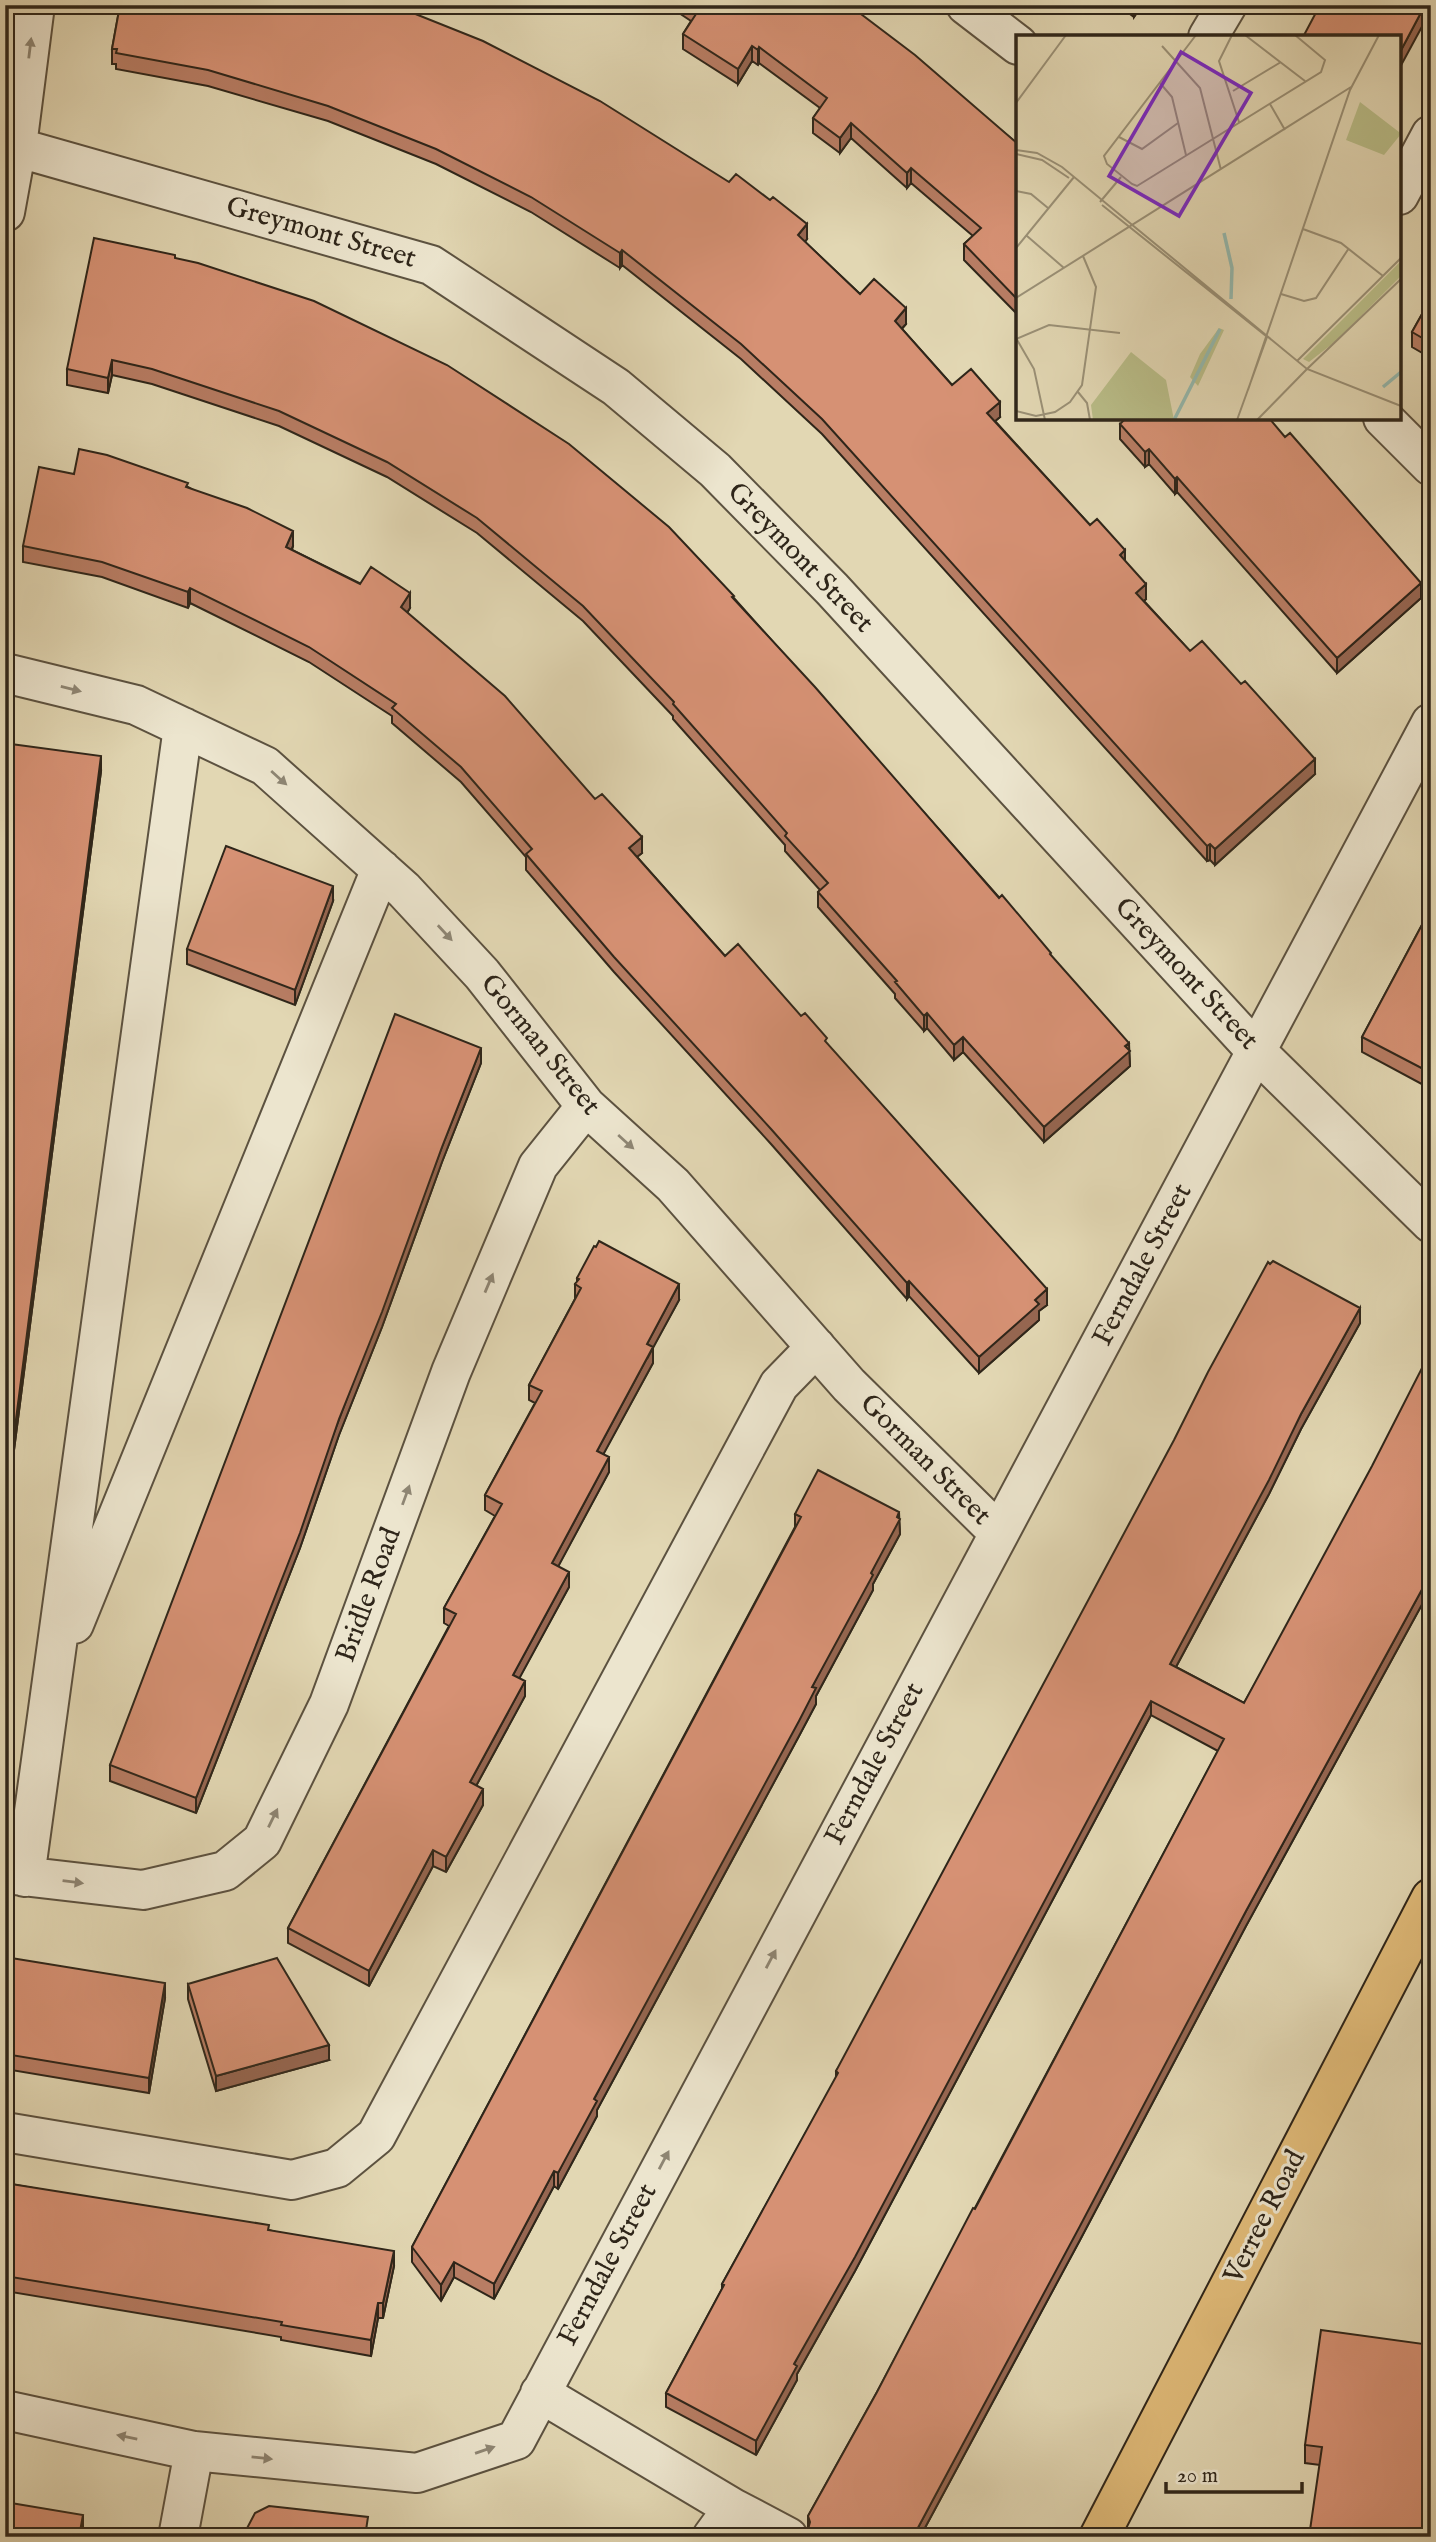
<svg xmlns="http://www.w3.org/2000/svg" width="1436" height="2542" font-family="'IM FELL English',serif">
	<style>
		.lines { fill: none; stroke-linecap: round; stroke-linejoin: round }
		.minor-casing { stroke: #5c5240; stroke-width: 42 }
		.major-casing { stroke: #2f261a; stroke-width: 42 }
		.minor { stroke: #ece5ce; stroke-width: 38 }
		.major { stroke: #e1bc7a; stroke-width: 38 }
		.wall { fill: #b87d64; stroke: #2f261a; stroke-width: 2 }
		.shaded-wall { fill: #966651; stroke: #2f261a; stroke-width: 2 }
		.building { fill: #d69174; stroke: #2f261a; stroke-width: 2 }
		.oneway { fill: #8e8674 }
		.labels { text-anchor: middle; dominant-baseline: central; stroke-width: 6; stroke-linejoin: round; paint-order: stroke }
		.street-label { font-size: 28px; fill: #2f261a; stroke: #ece5ce }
		.inset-river { fill: none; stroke: #95b9ae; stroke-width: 3.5 }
		.inset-road { fill: none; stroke: #9a9076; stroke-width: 2 }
		.view { fill: #7b2cbf; fill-opacity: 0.15; stroke: #7b2cbf; stroke-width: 3.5 }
		.inset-edge { fill: none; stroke: #2f261a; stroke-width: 3.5 }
	</style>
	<rect width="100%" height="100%" fill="#e2d7b3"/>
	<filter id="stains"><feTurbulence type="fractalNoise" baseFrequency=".00286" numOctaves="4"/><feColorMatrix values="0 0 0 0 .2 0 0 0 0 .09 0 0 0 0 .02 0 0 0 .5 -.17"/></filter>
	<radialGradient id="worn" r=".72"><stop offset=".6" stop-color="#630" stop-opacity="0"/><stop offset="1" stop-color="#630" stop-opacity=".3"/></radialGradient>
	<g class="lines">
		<defs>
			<path id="minor" d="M966 5 1018 45
				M1208 37 1227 5
				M5 144 431 265 616 387 715 470 832 589 1257 1052 1431 1223
				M1399 195 1431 135
				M5 212 17 146 35 5
				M1383 418 1431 466
				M5 673 136 705 265 766 404 890 482 974 586 1106 673 1185 849 1385 998 1532
				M74 1624 381 869
				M5 1874 143 1890 225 1871 262 1841 329 1704 451 1372 538 1166 586 1106
				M25 1877 183 727
				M5 2132 292 2180 337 2168 376 2136 779 1385 816 1347
				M540 2393 733 2508 712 2537
				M5 2410 194 2451 417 2473 516 2440 1431 723
				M733 2508 788 2537
				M178 2537 194 2451"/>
			<path id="major" d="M1099 2537 1431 1898"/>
		</defs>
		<!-- minor casing -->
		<use href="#minor" class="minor-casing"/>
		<!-- major casing -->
		<use href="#major" class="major-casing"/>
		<!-- minor -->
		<use href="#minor" class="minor"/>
		<!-- major -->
		<use href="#major" class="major"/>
	</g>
	<!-- wall -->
	<path class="wall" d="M120 5 807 239 805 242 860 294 906 324 902 329 952 385 1000 417 995 421 1090 525 1125 561 1146 599 1144 601 1190 651 1315 774 1215 865 1210 860 1207 861 822 434 741 359 622 265 620 268 531 212 436 164 328 121 208 86 116 69V64H112V49Z
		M667 5H849L1018 144V315L964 260V244L973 236 911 183 907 188 851 138 840 153 813 133V118L820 108 759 63 758 65 752 61 738 84 683 49V34L691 21Z
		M1118 5H1142L1134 17Z
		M175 258 734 598 1051 956 1129 1049 1130 1066 1044 1142 963 1052 954 1060 927 1028 924 1031 895 998V994L818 907V892L820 890 785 851V845L673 719V716L583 621 477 533 387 477 279 426 152 384 112 375 108 393 67 385V369Z
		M1431 298V358L1412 347V332Z
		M1120 424 1421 598 1337 673 1177 492 1175 494 1149 464 1145 467 1120 439Z
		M74 474 188 487 293 546 292 550 410 608 407 613 642 853 637 857 725 956 827 1044 1047 1305 1039 1311V1320L979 1373 909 1296 907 1299 771 1144 614 972 526 870V857L461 782 392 723V716L309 662 190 603 188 608 102 577 23 562V546Z
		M101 771 14 1450 9 1449 5 788Z
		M333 901 295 1005 187 964V949Z
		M1431 908V1089L1362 1052V1037Z
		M481 1063 442 1162 382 1327 339 1435 300 1548 196 1813 110 1781V1765Z
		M577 1278 679 1300 653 1347V1363L603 1454 609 1472 558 1566 569 1587 519 1678 525 1696 476 1786 483 1805 446 1872 433 1866 369 1986 288 1943V1928L449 1626 444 1623V1608L495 1516 485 1510V1495L535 1403 529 1400V1385L575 1299V1284L577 1282Z
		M1360 1323 1301 1429 1269 1494 1176 1667 1244 1703 1431 1372V1588L1246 1926 1080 2240 920 2537H804L807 2533 808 2529V2516L877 2392 1218 1751 1151 1715 855 2271 797 2374V2380L756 2455 666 2407V2393L722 2289V2284L836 2078V2071Z
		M795 1514 899 1518 900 1534 873 1584V1590L816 1696V1704L799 1736 597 2110V2116L558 2189 554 2186 494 2299 454 2277 441 2301 412 2262V2247L795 1527Z
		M5 1957 165 1998 149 2093 5 2069Z
		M188 1984 329 2060 216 2091 188 1999Z
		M5 2183 269 2230 394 2266 383 2318H378L371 2356 281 2340V2337L5 2291Z
		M1431 2345 1320 2465 1305 2463V2445Z"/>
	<!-- shaded-wall -->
	<path class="shaded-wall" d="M1134 5H1142L1134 17Z
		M1425 5H1431V10L1399 69V54Z
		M752 46V61L738 84V69Z
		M759 47V63L758 65V50Z
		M851 123V138L840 153V138Z
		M911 168V183L907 188V173Z
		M807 224V239L798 251V235Z
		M622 250V265L620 268V253Z
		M906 308V324L895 336V321Z
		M112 360V375L108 393V378Z
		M1000 402V417L987 428V413Z
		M1149 449V464L1145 467V452Z
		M1177 477V492L1175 494V479Z
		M293 531V546L286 562V547Z
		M1125 550V566L1120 555Z
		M1421 583V598L1337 673V658Z
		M1146 584V599L1136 608V593Z
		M190 588V603L188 608V592Z
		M410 593V608L401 622V607Z
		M101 756V771L14 1450V1435Z
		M1315 759V774L1215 865V849Z
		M642 837V853L629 863V848Z
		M1210 844V860L1207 861V846Z
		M333 886V901L295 1005V990Z
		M927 1013V1028L924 1031V1016Z
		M963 1037V1052L954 1060V1045Z
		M1129 1043 1130 1066 1044 1142V1127Z
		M481 1048V1063L442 1162 382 1327 339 1435 300 1548 196 1813V1798L442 1147Z
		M909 1281V1296L907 1299V1283Z
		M679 1284V1300L647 1359V1344Z
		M1047 1289V1305L1039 1311V1320L979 1373V1357L1035 1300Z
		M1360 1308V1323L1301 1429 1269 1494 1170 1678V1664L1301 1414Z
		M653 1347V1363L597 1466V1451Z
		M9 1434V1449L5 1489V1474Z
		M609 1457V1472L552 1578V1563Z
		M899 1512 900 1534 873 1584V1590L816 1696V1704L799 1736 597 2110V2116L558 2189V2173L594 2099 812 1687 871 1573Z
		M569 1572V1587L513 1690V1675Z
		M1431 1573V1588L1246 1926 1080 2240 920 2537H913L1246 1911Z
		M525 1681V1696L470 1797V1782Z
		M1151 1701V1715L855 2271 797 2374V2380L756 2455V2441L794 2364Z
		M483 1789V1805L446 1872V1857Z
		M433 1850V1866L369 1986V1971Z
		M165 1983V1998L149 2093V2078Z
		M329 2045V2060L216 2091V2076Z
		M554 2171V2186L494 2299V2284Z
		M394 2251V2266L383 2318V2303Z
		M454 2262V2277L441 2301V2285Z
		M378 2303V2318L371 2356V2340Z
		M83 2515V2530L82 2537H79Z"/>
	<!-- building -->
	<path class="building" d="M120 5H393L483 41 600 101 729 182 736 174 770 200 773 197 807 224 798 235 860 294 874 279 906 308 895 321 952 385 971 369 1000 402 987 413 1090 525 1097 519 1125 550 1120 555 1146 584 1136 593 1190 651 1202 641 1241 684 1245 681 1315 759 1215 849 1210 844 1207 846 822 419 741 344 622 250 620 253 531 197 436 149 328 106 208 70 116 53 117 49H112Z
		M690 5H849L915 55 1018 144V300L964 244 981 228 911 168 907 173 851 123 840 138 813 118 827 98 759 47 758 50 752 46 738 69 683 34 698 11Z
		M1320 5H1425L1399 54V37H1303Z
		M94 238 175 255V258L198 263 314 301 447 365 569 444 669 527 734 596 732 597 815 687 999 898 1002 895 1051 953 1050 954 1129 1043 1125 1046 1130 1051 1044 1127 963 1037 954 1045 927 1013 924 1016 895 982 897 981 818 892 828 883 785 836 787 833 673 704 674 702 583 606 477 518 387 462 279 411 152 369 112 360 108 378 67 369Z
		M1431 298V343L1412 332Z
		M1126 418H1269L1285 437 1290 433 1421 583 1337 658 1177 477 1175 479 1149 449 1145 452 1120 424Z
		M79 449 107 455 188 483 186 487 247 508 293 531 286 547 360 584 371 567 410 593 401 607 505 696 595 799 602 794 642 837 629 848 725 956 738 944 801 1016 805 1013 827 1038 825 1041 1047 1289 1035 1300 1039 1304 979 1357 909 1281 907 1283 771 1129 614 957 526 854 532 849 461 767 392 708 396 704 309 647 190 588 188 592 102 562 23 546 39 467 74 474Z
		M11 744 101 756 14 1435 9 1434 5 1474V788Z
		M226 846 333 886 295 990 187 949Z
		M1431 908V1073L1362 1037Z
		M395 1014 481 1048 442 1147 382 1312 339 1419 300 1533 196 1798 110 1765Z
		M599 1241 679 1284 647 1344 653 1347 597 1451 609 1457 552 1563 569 1572 513 1675 525 1681 470 1782 483 1789 446 1857 433 1850 369 1971 288 1928 456 1614 444 1608 502 1504 485 1495 542 1391 529 1385 581 1288 575 1284 579 1279 577 1278 594 1246 596 1247Z
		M1273 1261 1360 1308 1301 1414 1269 1480 1170 1664 1244 1703 1372 1466 1422 1368 1431 1372V1573L1246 1911 1080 2226 913 2537H804L807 2533 810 2522 808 2516 877 2392 973 2208 975 2209 1224 1739 1151 1701 855 2257 794 2364 797 2366 756 2441 666 2393 724 2285 722 2284 838 2073 836 2071 1174 1440 1208 1372 1268 1262 1270 1264Z
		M818 1470 899 1512 897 1517 900 1519 871 1573 873 1575 812 1687 816 1688 799 1721 594 2099 597 2101 558 2173 554 2171 494 2284 454 2262 441 2285 412 2247 801 1517 795 1514Z
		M5 1957 165 1983 149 2078 5 2054Z
		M277 1958 329 2045 216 2076 188 1984Z
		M5 2183 269 2225 268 2230 394 2251 383 2303H378L371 2340 281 2325 282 2322 5 2276Z
		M1321 2330 1431 2345V2537H1309L1322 2447 1305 2445Z
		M5 2502 83 2515 79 2537H5Z
		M269 2506 368 2517 365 2537H244V2534L255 2513Z"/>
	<!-- one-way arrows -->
	<defs><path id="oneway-solid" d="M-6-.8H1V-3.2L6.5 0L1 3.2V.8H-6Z" transform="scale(1.75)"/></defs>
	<g class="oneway">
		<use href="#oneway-solid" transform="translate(30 48) rotate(-83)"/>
		<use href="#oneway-solid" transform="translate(71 689) rotate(14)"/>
		<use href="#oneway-solid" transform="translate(279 778) rotate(42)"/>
		<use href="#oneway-solid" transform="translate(445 933) rotate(47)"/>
		<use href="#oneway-solid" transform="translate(626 1142) rotate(42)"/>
		<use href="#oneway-solid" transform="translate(489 1283) rotate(-67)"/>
		<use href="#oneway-solid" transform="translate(406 1495) rotate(-70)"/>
		<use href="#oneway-solid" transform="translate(273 1818) rotate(-64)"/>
		<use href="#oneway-solid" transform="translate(73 1882) rotate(7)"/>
		<use href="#oneway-solid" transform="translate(771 1959) rotate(-62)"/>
		<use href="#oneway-solid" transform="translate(664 2160) rotate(-62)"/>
		<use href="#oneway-solid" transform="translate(127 2437) rotate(-168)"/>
		<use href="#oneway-solid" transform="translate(485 2450) rotate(-19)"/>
		<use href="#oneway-solid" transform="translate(262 2458) rotate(6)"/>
	</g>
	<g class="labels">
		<!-- street labels -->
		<g class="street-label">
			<text transform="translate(321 233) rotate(16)">Greymont Street</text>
			<text transform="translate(800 558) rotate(46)">Greymont Street</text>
			<text transform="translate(1186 974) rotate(47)">Greymont Street</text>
			<text transform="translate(540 1045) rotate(51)">Gorman Street</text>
			<text transform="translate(1143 1265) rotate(-62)">Ferndale Street</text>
			<text transform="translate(925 1460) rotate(45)">Gorman Street</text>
			<text transform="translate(369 1595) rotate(-70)">Bridle Road</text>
			<text transform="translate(875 1764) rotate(-62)">Ferndale Street</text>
			<text transform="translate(1265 2217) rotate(-63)">Verree Road</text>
			<text transform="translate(608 2265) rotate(-62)">Ferndale Street</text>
		</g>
	</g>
	<!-- overview -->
	<g transform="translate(1016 35)">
		<rect width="385" height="385" fill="#e2d7b3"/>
		<path d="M344 67 383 97 385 92V99L368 120 330 105ZM385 226V241L320 306 293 327 287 324ZM203 293 208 295 182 351 174 342 184 319ZM115 317 150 345 158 385H77L75 370Z" fill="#b9bd88"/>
		<path class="inset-river" d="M208 198 216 233 215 264M367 352 385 337M158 385 204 294"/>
		<path class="inset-road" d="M180 0 88 121 91 129 116 149 121 151 305 37 309 25 279 0M216 0 203 26 223 87M229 0 289 46M146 11 184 53 205 135M144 48 156 62 170 120M217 56 265 27M0 68 50 0M254 69 269 95M103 102 126 114 162 88M0 115 21 118 46 132 291 334 385 371M0 119 26 125 53 143M0 156 15 159 32 173M84 167 105 142M86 170 250 301M287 194 325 208 367 241M11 201 48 233M0 213 58 142M265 259 288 266 300 263 333 213M0 263 335 52M0 303 18 334 29 385M0 304 33 290 104 298M281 326 385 223M291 334 385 244M232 355 334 55 363 0M62 357 71 368 74 385M0 376 20 381 39 377 54 367 66 350 80 252 67 221M221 385 251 302M241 385 291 334"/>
		<path class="view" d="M165 17 235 58 163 181 93 141Z"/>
		<rect width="385" height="385" class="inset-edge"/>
	</g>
	<!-- margin -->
	<rect width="1436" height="2542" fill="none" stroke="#e2d7b3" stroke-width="28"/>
	<rect x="7" y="7" width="1422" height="2528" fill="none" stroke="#2f261a" stroke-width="3.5"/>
	<rect x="14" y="14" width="1408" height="2514" fill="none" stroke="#2f261a" stroke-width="2"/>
	<!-- scale -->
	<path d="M1166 2482v10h136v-10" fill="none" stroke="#2f261a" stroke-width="3.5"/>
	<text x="1177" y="2482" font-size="21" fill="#2f261a" stroke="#ece5ce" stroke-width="5" paint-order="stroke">20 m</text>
	<rect width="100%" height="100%" filter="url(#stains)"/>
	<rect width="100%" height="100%" fill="url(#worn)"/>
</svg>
